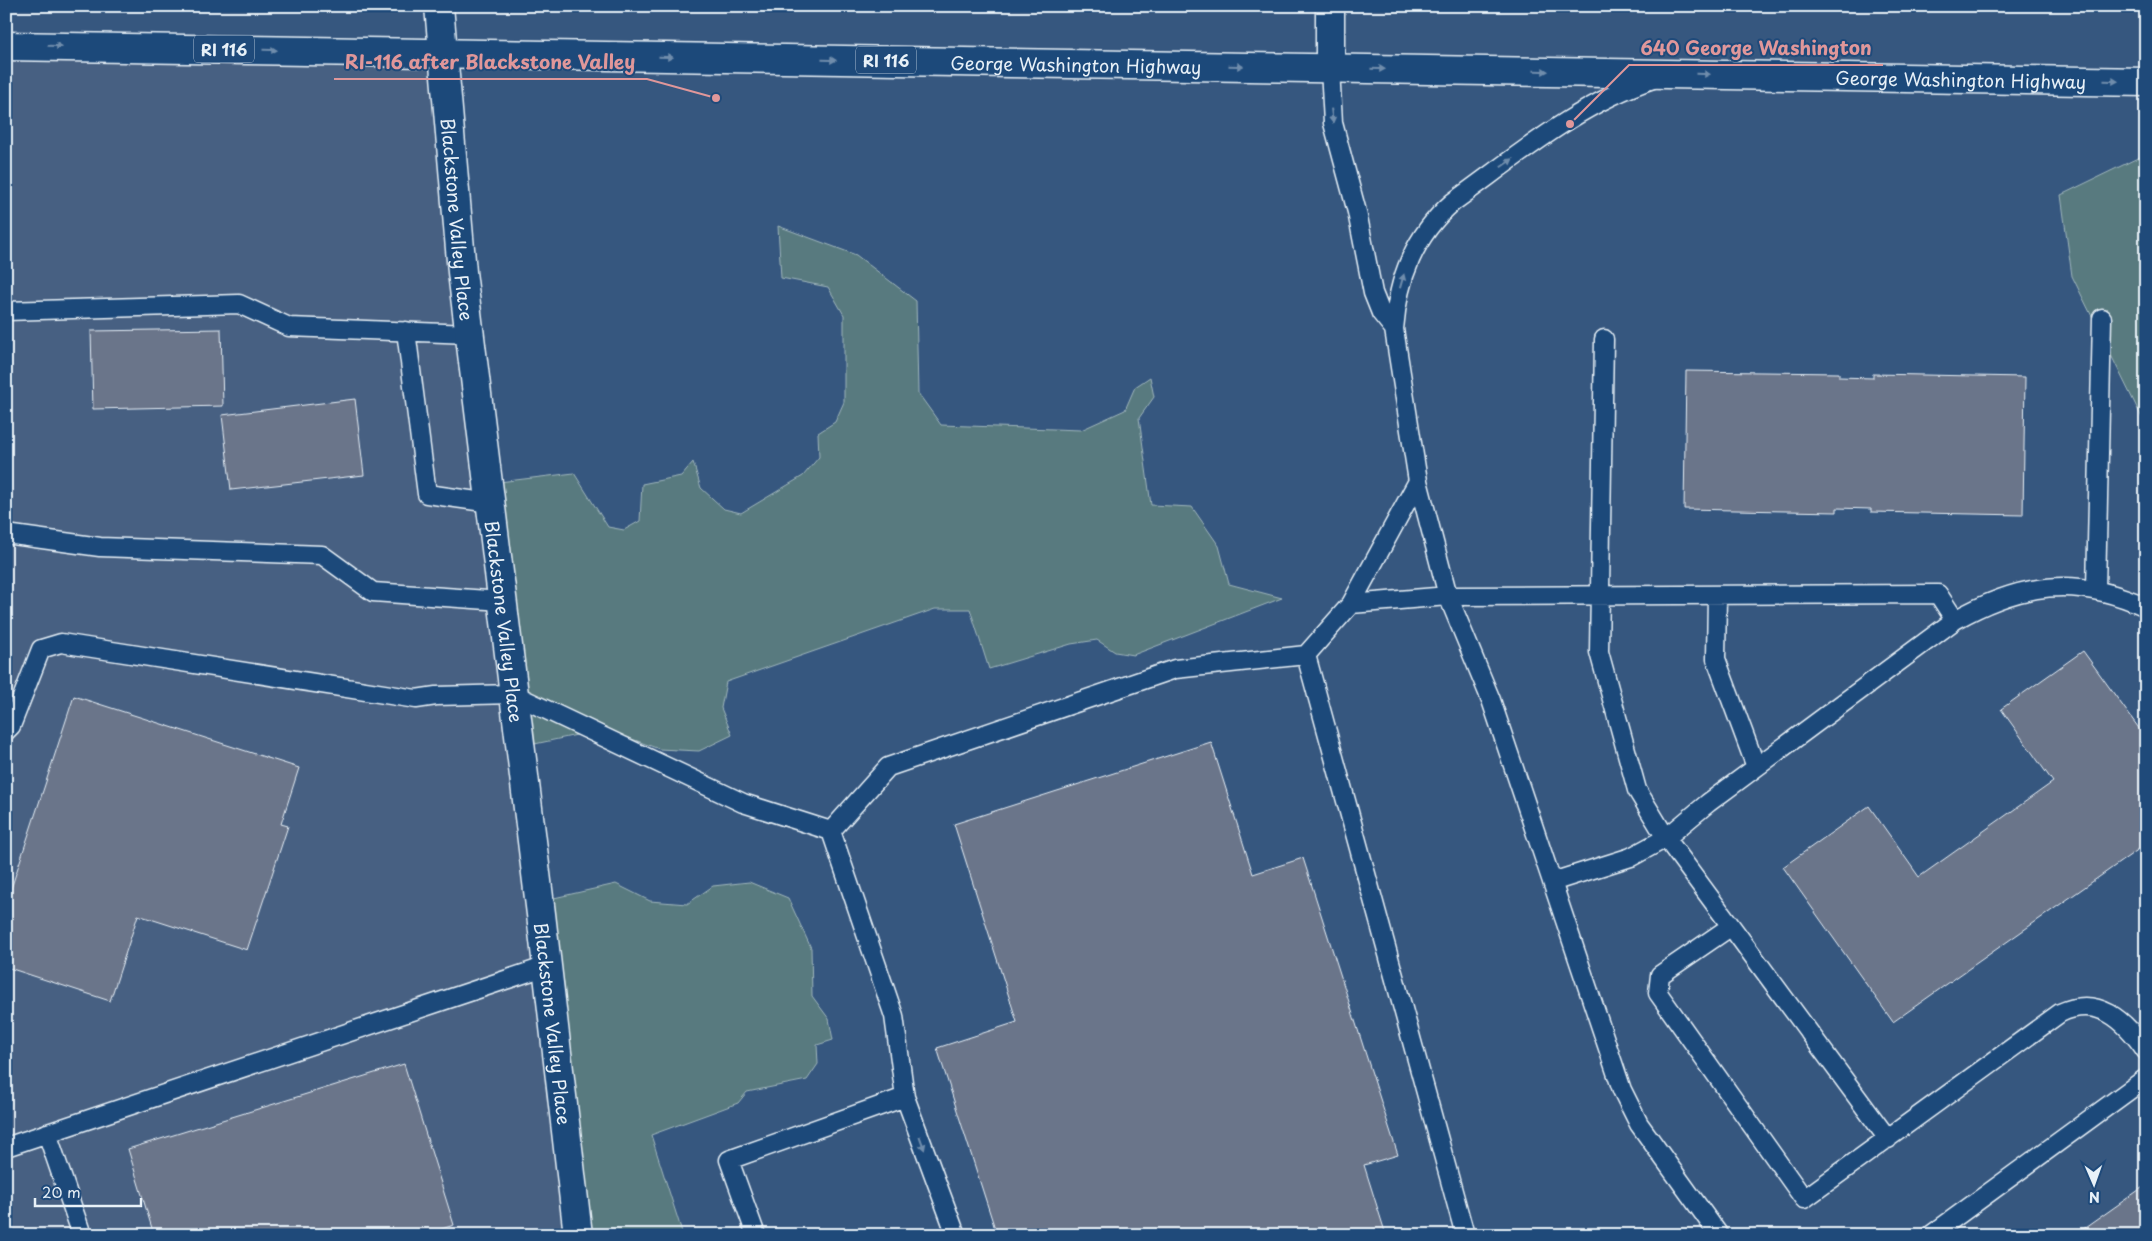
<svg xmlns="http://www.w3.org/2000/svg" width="2152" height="1241" font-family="'Playpen Sans',sans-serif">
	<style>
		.built { fill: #466082 }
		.green { fill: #587a7f; stroke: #a0b6bc }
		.building { fill: #6b748a; stroke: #e8f1f8 }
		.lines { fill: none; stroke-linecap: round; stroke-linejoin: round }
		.lane-casing { stroke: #e8f1f8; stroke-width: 21 }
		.street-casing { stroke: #e8f1f8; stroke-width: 31 }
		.primary-casing { stroke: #e8f1f8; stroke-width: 31 }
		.lane { stroke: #1f4a7a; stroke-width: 18 }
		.street { stroke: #1f4a7a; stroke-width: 28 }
		.primary { stroke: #1f4a7a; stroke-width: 28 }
		.oneway { fill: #6f8dac }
		.labels { text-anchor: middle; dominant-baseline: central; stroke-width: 4; stroke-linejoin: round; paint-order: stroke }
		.shield { fill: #1f4a7a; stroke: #acbfd2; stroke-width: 1 }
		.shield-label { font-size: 16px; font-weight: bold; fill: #e8f1f8 }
		.street-label { font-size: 18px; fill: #e8f1f8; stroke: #1f4a7a }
		.leader { fill: none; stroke: #e0979a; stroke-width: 2 }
		.callout-dot { fill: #e0979a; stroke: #1f4a7a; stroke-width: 2 }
		.callout-label { font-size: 19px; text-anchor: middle; font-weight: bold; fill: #e0979a; stroke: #1f4a7a; stroke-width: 4; stroke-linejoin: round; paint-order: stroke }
	</style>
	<rect width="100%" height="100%" fill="#36577f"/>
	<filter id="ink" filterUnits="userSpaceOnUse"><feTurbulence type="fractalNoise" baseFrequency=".02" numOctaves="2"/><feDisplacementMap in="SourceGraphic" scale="10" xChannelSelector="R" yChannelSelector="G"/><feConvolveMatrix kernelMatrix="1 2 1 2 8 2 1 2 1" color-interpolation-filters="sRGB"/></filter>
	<g filter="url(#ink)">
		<!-- built -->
		<path class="built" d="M6 36 443 47 583 1235H6Z"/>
		<!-- green -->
		<path class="green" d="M2146 154V426L2072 276 2061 195Z
			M778 226 856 255 916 301 918 393 941 425 1081 430 1125 410 1135 387 1150 377 1154 397 1139 418 1151 505 1192 507 1219 546 1229 584 1282 598 1133 655 1115 652 1097 640 1071 644 989 669 970 609H935L726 682 721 708 732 735 699 751 659 749 605 729 530 745 499 482 574 473 608 527 624 530 640 521 642 484 681 476 693 462 701 488 724 509 741 513 803 476 819 457 818 433 835 422 844 402V315L828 287 781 278Z
			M749 882 788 898 811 948 812 996 829 1019 833 1040 817 1045 818 1064 807 1080 747 1092 738 1103 651 1135 683 1235H583L545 900 616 884 650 901 687 904 713 886Z"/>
		<!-- building -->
		<path class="building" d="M221 329 223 406 93 409 91 331Z
			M1686 371 1839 373V377L1873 378V374L2025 377 2023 515 1871 512V509L1837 508V512L1684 509Z
			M355 399 364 475 231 490 222 415Z
			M2083 651 2146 738V844L1893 1022 1783 867 1869 806 1919 877 2053 782 2001 709Z
			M74 696 299 768 281 824 288 826 247 950 138 915 110 1001 6 967V904Z
			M1211 742 1253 874 1303 858 1398 1155 1364 1165 1386 1235H997L937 1048 1017 1022 954 824Z
			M404 1064 454 1225 423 1235H154L128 1149Z
			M2146 1185V1235H2075Z"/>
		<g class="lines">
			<defs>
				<path id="lane" d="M1330 68 1333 123 1357 212 1373 293 1381 313 1394 329
					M1653 79C1578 104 1516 157 1453 202 1414 236 1398 278 1394 329L1418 481 1448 596 1491 700 1622 1090 1639 1124 1719 1235
					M6 311 239 304 289 327 470 334
					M406 331 427 494 491 503
					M1604 339 1599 652 1637 790 1666 838 1888 1139
					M6 534 100 547 322 555 373 592 502 601
					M2096 589 2102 318
					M1717 595 1716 659 1756 767
					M1351 604 1418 481
					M1306 655 1465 1235
					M6 731 11 726 41 649 61 643 416 699 436 696 513 694 743 803 831 831
					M831 831 888 767 1175 669 1306 655 1351 604 1448 596 1938 594 1955 620
					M831 831 894 1016 905 1097 956 1235
					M1552 882 1631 857 1666 838 1708 803 1955 620C2020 583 2076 575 2146 607
					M1730 927 1660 975 1658 993 1804 1199 2060 1013C2098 995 2125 1020 2146 1051
					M47 1133 82 1235
					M6 1147 547 966
					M756 1235 729 1160 905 1097
					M1931 1235 2146 1078"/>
				<g id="street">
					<path id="s1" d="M439 6 462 272 541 914 578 1235"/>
				</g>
				<g id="primary">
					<path id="s2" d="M6 46 2146 82"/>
					<path d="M1330 68V6"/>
				</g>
			</defs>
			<!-- lane casing -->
			<use href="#lane" class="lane-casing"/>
			<!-- street casing -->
			<use href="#street" class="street-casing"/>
			<!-- primary casing -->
			<use href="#primary" class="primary-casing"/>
			<!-- lane -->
			<use href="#lane" class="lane"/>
			<!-- street -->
			<use href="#street" class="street"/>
			<!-- primary -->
			<use href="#primary" class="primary"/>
		</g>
		<!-- one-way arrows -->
		<defs><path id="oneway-solid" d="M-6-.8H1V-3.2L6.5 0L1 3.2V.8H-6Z" transform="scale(1.25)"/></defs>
		<g class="oneway">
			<use href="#oneway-solid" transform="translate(55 46) rotate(1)"/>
			<use href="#oneway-solid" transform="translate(270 50) rotate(1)"/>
			<use href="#oneway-solid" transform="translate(666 57) rotate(1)"/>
			<use href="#oneway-solid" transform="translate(829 60) rotate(1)"/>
			<use href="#oneway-solid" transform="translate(1236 66) rotate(1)"/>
			<use href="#oneway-solid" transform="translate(1378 69) rotate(1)"/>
			<use href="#oneway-solid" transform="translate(1541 71) rotate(1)"/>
			<use href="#oneway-solid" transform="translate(1703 74) rotate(1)"/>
			<use href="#oneway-solid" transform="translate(2111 81) rotate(1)"/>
			<use href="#oneway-solid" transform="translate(1332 116) rotate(83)"/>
			<use href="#oneway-solid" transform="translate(1507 163) rotate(-35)"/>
			<use href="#oneway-solid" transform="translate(1402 281) rotate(-74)"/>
			<use href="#oneway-solid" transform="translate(922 1143) rotate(70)"/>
		</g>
	</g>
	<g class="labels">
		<!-- shield labels -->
		<g class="shield">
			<rect x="194" y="35.5" width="60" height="27" rx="4"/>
			<rect x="856" y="46.5" width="60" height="27" rx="4"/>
		</g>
		<g class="shield-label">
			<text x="224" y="49">RI 116</text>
			<text x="886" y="60">RI 116</text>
		</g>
		<!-- street labels -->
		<g class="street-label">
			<text stroke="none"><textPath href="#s2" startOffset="1070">George Washington Highway</textPath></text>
			<text stroke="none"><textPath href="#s2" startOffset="1955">George Washington Highway</textPath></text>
			<text stroke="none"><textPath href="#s1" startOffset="214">Blackstone Valley Place</textPath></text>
			<text stroke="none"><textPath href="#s1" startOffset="619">Blackstone Valley Place</textPath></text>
			<text stroke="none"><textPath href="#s1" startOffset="1024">Blackstone Valley Place</textPath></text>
		</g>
	</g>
	<!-- callouts -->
	<path class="leader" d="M1570 124L1629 65H1883M716 98L647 79H334"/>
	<g class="callout-dot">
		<circle cx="1570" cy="124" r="5"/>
		<circle cx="716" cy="98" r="5"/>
	</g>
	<g class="callout-label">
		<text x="1756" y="55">640 George Washington</text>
		<text x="490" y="69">RI-116 after Blackstone Valley</text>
	</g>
	<!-- margin -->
	<rect width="2152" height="1241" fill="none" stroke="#1f4a7a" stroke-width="25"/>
	<rect x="12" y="12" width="2127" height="1216" fill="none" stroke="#e8f1f8" stroke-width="2" filter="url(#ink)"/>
	<!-- north arrow -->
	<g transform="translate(2094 1184) rotate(178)" stroke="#1f4a7a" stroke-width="4" paint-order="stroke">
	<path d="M0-4L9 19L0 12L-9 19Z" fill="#e8f1f8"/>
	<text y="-8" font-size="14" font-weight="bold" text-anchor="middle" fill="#e8f1f8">N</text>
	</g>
	<!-- scale -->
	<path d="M35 1198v8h106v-8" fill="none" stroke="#e8f1f8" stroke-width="2.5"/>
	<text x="42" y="1198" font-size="15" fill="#e8f1f8" stroke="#1f4a7a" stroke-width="4" paint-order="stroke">20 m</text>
</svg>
